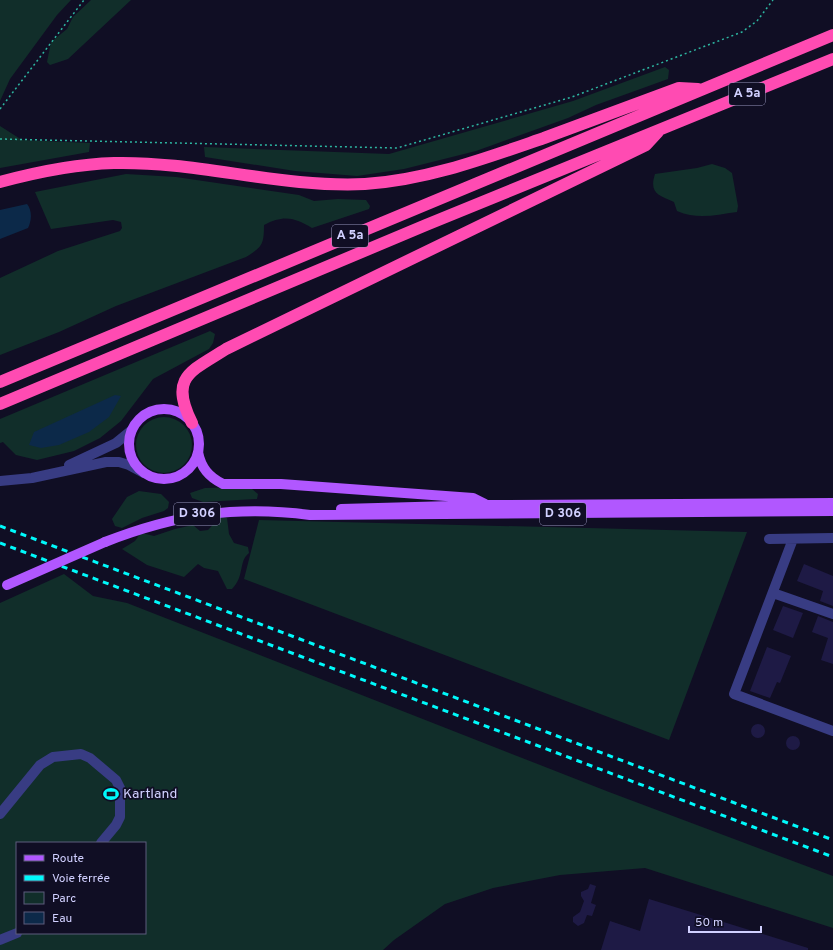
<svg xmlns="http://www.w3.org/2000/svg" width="833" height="950" font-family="Overpass,sans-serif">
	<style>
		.green { fill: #112e2a; fill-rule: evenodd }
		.water { fill: #0c2949 }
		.building { fill: #1e1a45 }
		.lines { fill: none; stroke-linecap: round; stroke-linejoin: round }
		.path { stroke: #2db6a1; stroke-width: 1.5; stroke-dasharray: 2 3; stroke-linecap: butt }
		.minor { stroke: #383c83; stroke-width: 10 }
		.major { stroke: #b157ff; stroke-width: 10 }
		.highway { stroke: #ff4bb2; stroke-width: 12 }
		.rail { stroke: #00f9fb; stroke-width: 3; stroke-dasharray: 6 5; stroke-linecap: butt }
		.major-bridge { stroke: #b157ff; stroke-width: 10 }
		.labels { text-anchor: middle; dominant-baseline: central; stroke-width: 3.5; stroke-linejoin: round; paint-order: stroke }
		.shield { fill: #100e24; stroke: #9796bd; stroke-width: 1 }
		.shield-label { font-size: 13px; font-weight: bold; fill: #d1d0ff }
		.poi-label { font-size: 14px; fill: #d1d0ff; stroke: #100e24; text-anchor: start }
	</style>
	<rect width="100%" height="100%" fill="#100e24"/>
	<!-- green -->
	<path class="green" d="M0 0H71L57 15 10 79 0 101Z
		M91 0H131L68 59 50 65 47 62 51 42 67 29 73 17Z
		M665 67 669 70 668 79 596 105 568 118 476 151 404 169 357 176 295 171 205 157 204 147 389 154 573 101Z
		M0 126 22 140 90 143 89 152 0 168Z
		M712 164 725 168 732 173 738 206 737 212C715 215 698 220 677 211L674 202C658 195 649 193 655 174L697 168Z
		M126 174 176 177 299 195 314 201 338 199 366 200 370 206 369 209 312 228C294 217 283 215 264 225 264 245 262 247 246 257L116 306 59 332 0 355V278L58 251 120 231 122 228 121 222 113 220 51 229 35 192Z
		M210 331 215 334 213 343 209 349 153 379 121 421 100 438 74 451 37 460 16 455 3 442 0 443V419Z
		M136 445a28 28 0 1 1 56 0a28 28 0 1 1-56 0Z
		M241 487 252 489 258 494 257 499 203 502 192 498 190 493 205 488Z
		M139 491 161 494 169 502 168 508 164 511 142 518 122 528 115 526 112 519 127 497Z
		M221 516 227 518 229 534 234 543 248 547 249 553C238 562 245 576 232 589H227L218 571 204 568 198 564 184 577 147 565 122 549 135 541 140 534H146L154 536 175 529 193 525 200 531 208 530Z
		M259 520 747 532 669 740 244 579Z
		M64 574 93 596 127 603 609 792 833 876V928L645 868 560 875 493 888 445 904 394 940 383 950H0V603ZM17 843H145V933H17Z"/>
	<!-- water -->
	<path class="water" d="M27 204C32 210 32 220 28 228L0 239V210Z
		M115 395 121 396 109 417 89 432 59 445 41 448 29 445 34 432Z"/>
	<!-- building -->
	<path class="building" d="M804 564 833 576V606L820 601 823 591 797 581Z
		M783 606 803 613 793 638 773 630Z
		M818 616 833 622V664L821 660 828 638 812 632Z
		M767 647 791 656 780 683 777 682 770 698 750 691Z
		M751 731a7 7 0 1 1 14 0a7 7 0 1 1-14 0Z
		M786 743a7 7 0 1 1 14 0a7 7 0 1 1-14 0Z
		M590 884 596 886 591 903 596 905 592 916 587 915 584 923 578 926 573 922V917L580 912 584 901 581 896V892L588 889Z
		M649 899 808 948V950H601L610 921 640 931Z"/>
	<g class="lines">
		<!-- path -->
		<path class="path" d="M0 109 84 0
			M0 139 397 148 572 97 742 32 757 21 773 0"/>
		<!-- minor -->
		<path class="minor" d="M69 465 116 443 132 430
			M0 481 32 478 106 462H119L129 465 144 473
			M769 539 833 538
			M793 539 734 694 833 731
			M773 593 833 614
			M0 814 40 765 53 757 81 754 90 758 116 780 120 788V817L116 825 101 843
			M0 940 17 933"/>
		<!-- major -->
		<path class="major" d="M129 444a35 35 0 1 1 70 0a35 35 0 1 1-70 0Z
			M198 452C201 468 209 477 223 484H281L473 498 485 504
			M341 509 489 505 833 503
			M105 542C174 515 235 505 310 515L833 511"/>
		<!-- highway -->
		<path class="highway" d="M0 182C37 172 75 164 114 163 198 161 280 188 365 184 427 180 486 158 544 138 589 121 634 105 679 88L698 89
			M0 382 833 35
			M0 404 426 225 833 59
			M192 423C169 377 190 372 226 349L646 145 658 132"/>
		<!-- rail -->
		<path class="rail" d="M0 526 833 840
			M0 543 833 857"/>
		<!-- major-bridge -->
		<path class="major-bridge" d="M7 585 105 542"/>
	</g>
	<!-- icons -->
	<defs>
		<symbol id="stadium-bare" viewBox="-9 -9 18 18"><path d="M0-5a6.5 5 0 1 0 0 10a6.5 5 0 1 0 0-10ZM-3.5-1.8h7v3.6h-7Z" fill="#00f9fb" stroke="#100e24" stroke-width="2.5" paint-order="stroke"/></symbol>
	</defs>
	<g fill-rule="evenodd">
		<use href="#stadium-bare" x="100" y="783" width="22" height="22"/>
	</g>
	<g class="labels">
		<!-- shield labels -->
		<g class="shield">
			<rect x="729" y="83" width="36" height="22" rx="3"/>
			<rect x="332" y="225" width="36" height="22" rx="3"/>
			<rect x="174" y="503" width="46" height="22" rx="3"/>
			<rect x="540" y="503" width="46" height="22" rx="3"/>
		</g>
		<g class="shield-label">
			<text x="747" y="94">A 5a</text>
			<text x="350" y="236">A 5a</text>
			<text x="197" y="514">D 306</text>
			<text x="563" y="514">D 306</text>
		</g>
		<!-- poi labels -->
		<g class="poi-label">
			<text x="123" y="794">Kartland</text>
		</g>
	</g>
	<!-- legend -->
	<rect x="16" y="842" width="130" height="92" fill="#100e24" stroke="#5d5c7c"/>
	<rect x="24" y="855" width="20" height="6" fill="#b157ff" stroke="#5d5c7c"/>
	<text x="52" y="862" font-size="12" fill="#d1d0ff">Route</text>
	<rect x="24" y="875" width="20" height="6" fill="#00f9fb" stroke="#5d5c7c"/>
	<text x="52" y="882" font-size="12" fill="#d1d0ff">Voie ferrée</text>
	<rect x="24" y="892" width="20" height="12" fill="#112e2a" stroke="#5d5c7c"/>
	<text x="52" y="902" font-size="12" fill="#d1d0ff">Parc</text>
	<rect x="24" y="912" width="20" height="12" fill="#0c2949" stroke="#5d5c7c"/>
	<text x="52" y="922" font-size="12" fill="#d1d0ff">Eau</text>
	<!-- scale -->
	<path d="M689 926v6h72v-6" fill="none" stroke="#d1d0ff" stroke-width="2"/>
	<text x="695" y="926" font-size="12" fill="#d1d0ff" stroke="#100e24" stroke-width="3" paint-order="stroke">50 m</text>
</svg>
